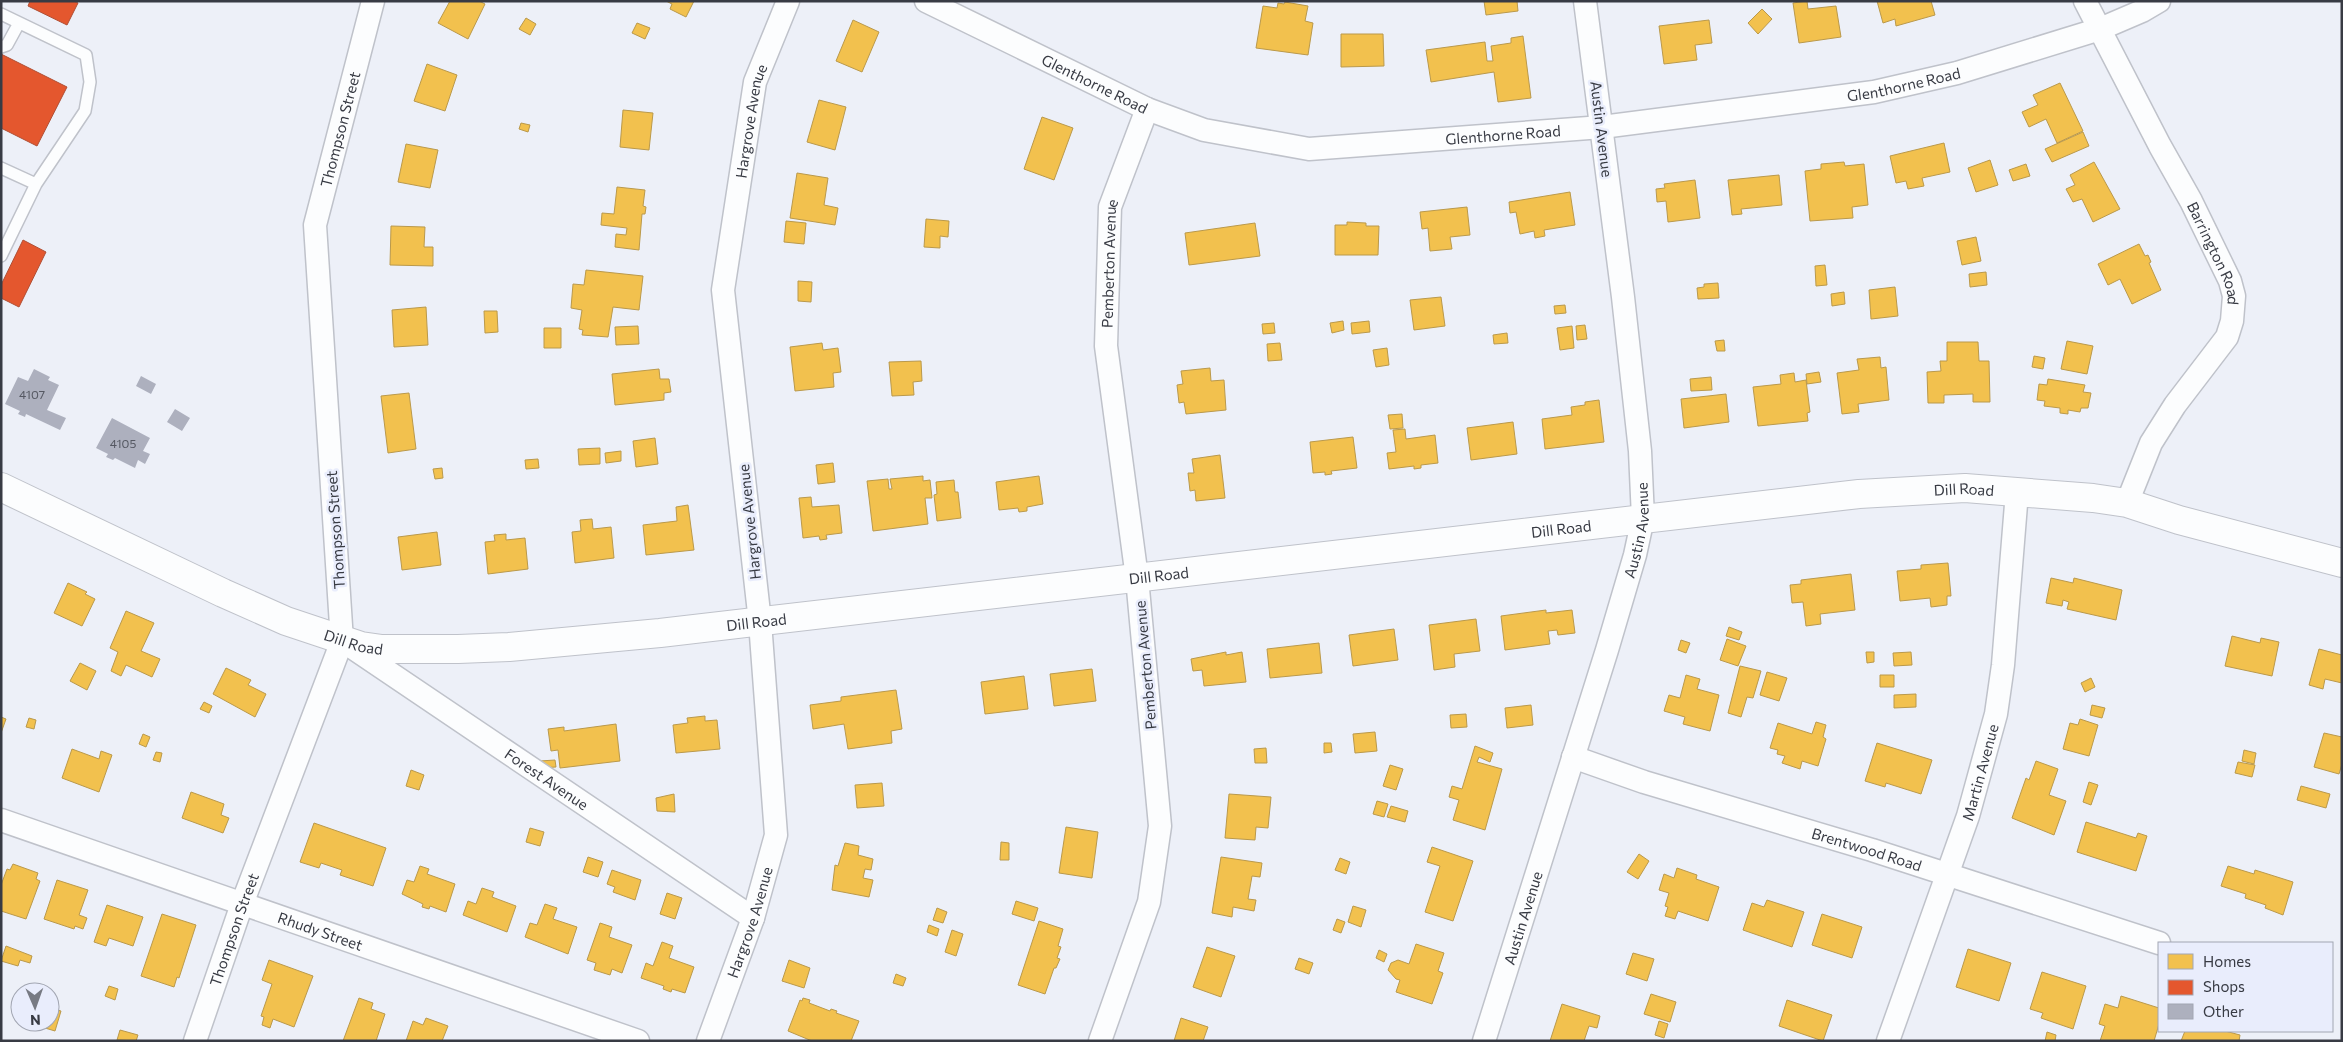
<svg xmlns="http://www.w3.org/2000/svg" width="2343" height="1042" font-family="Commissioner,sans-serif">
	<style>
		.homes { fill: #f2c14e; stroke: #ba994b }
		.shops { fill: #e4572e; stroke: #b04f35 }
		.building { fill: #adb0be }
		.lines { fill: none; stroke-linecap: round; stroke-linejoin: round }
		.service-casing { stroke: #bfc2ca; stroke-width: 14 }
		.minor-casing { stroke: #bfc2ca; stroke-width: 25 }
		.tertiary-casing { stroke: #bfc2ca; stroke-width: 30 }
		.service { stroke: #fcfdfe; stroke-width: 11 }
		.minor { stroke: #fcfdfe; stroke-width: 22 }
		.tertiary { stroke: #fcfdfe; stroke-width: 28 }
		.labels { text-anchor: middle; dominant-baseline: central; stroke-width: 5; stroke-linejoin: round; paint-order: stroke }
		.number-label { font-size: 12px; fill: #555862 }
		.street-label { font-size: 15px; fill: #383b44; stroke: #e9edfc }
	</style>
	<rect width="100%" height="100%" fill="#edf0f8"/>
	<!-- homes -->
	<path class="homes" d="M450 1H479L485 4 468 39 438 23Z
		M666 1H694L686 17 670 9 672 4Z
		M1484 1H1517L1518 11 1486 15Z
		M1807 1 1808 9 1836 6 1841 37 1799 43 1793 3Z
		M1877 1H1931L1935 15 1896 26 1895 19 1883 23Z
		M1285 2 1308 6 1305 21 1313 23 1308 55 1256 48 1263 6 1277 8 1278 3 1284 4Z
		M1762 9 1772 19 1758 34 1748 23Z
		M526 18 536 24 530 35 519 29Z
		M853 20 879 32 862 72 836 61Z
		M1709 20 1712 43 1695 45 1697 60 1664 64 1659 26Z
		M637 23 650 28 645 39 632 33Z
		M1341 34H1383L1384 66 1341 67Z
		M1523 36 1531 98 1498 102 1494 72 1431 82 1426 50 1485 42 1487 61H1493L1491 46 1511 43V38Z
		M427 64 457 75 445 111 414 101Z
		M2060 83 2083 131 2057 143 2046 119 2029 127 2022 112 2038 105 2033 95Z
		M819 100 846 107 835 150 807 142Z
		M623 110 653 113 649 150 620 147Z
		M1042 117 1073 128 1054 180 1024 169Z
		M521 123 530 125 528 132 519 129Z
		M2083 132 2089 146 2052 162 2045 149Z
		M1944 143 1950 172 1922 178 1924 186 1908 189 1906 181 1896 183 1890 156Z
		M406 144 438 150 430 188 398 182Z
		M1990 160 1998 185 1976 192 1968 168Z
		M1844 162 1845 166 1864 164 1868 205 1852 207 1853 218 1810 221 1805 171 1821 169V164Z
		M2094 162 2120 209 2093 222 2082 199 2073 202 2066 189 2075 185 2070 175Z
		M2026 164 2030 176 2013 181 2009 170Z
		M797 173 828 178 824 205 838 208 835 225 790 218Z
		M1779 175 1782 205 1741 209 1742 214 1732 215 1728 180Z
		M1695 180 1700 218 1668 222 1666 201 1657 202 1656 189 1665 188 1664 184Z
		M617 187 645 190 643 206 646 207 645 214H642L639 250 615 247 616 234 626 235 627 228 601 225 602 213 614 214Z
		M1570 192 1575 225 1544 230 1545 236 1535 238 1534 231 1520 234 1516 212 1510 213 1509 202Z
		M1467 207 1470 235 1450 237 1452 249 1430 251 1428 228 1422 229 1420 212Z
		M926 219 949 221 948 237 940 236V248L924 247Z
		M786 221 806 223 804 244 784 242Z
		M1347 222 1366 223V226H1379L1378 255H1335V225H1347Z
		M1255 223 1260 256 1189 265 1185 233Z
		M391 226 425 227 424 247H433V266L390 265Z
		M1976 237 1981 261 1962 265 1957 241Z
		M2139 244 2145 256 2148 255 2151 262 2149 263 2161 290 2132 304 2120 279 2108 285 2098 264Z
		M1825 265 1827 285 1816 286 1815 266Z
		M586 270 643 276 639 310 613 307 608 337 582 335 583 330 579 329 582 310 571 308 573 284 584 285Z
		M1986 272 1987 285 1970 287 1969 274Z
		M798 281 812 282 811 302 798 301Z
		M1718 283 1719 298 1698 299 1697 288 1704 287V284Z
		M1895 287 1898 316 1871 319 1869 290Z
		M1844 292 1845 304 1832 306 1831 294Z
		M1441 297 1445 326 1414 330 1410 300Z
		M1565 305 1566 313 1555 314 1554 306Z
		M426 307 428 345 394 347 392 310Z
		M484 311H497L498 332 485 333Z
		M1343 321 1344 330 1332 333 1330 323Z
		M1369 321 1370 332 1352 334 1351 323Z
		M1274 323 1275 333 1263 334 1262 324Z
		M1585 325 1587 339 1577 340 1576 326Z
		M638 326 639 344 616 345 615 327Z
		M1572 326 1574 348 1560 350 1557 328Z
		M544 328H561V348H544Z
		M1507 333 1508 343 1494 344 1493 335Z
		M1724 340 1725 351H1717L1715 341Z
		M2067 341 2093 346 2087 374 2061 369Z
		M1947 342H1978L1979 361H1989L1990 402H1973V394L1944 395V403H1928L1927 372 1941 371 1940 361H1947Z
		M822 343 823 350 838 348 841 372 833 373 834 387 795 391 790 347Z
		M1280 343 1282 360 1268 361 1267 344Z
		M1387 348 1389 365 1376 367 1373 350Z
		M2034 356 2045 358 2043 369 2032 367Z
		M1880 357 1881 368 1886 367 1889 400 1858 404 1859 412 1842 414 1837 373 1859 370 1857 359Z
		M921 361 922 381 913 382 914 395 892 396 889 362Z
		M1210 368 1211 381 1224 380 1226 410 1186 414 1184 402 1179 403 1177 385 1183 384 1181 371Z
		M659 369 660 379H669L671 392 664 393V400L615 405 612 374Z
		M1819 372 1821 382 1807 384 1806 374Z
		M1794 373 1795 382 1806 380 1810 412 1807 413 1808 421 1758 426 1753 387 1781 384 1780 375Z
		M1711 377 1712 390 1691 391 1690 379Z
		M2048 379 2085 385 2083 392 2091 393 2088 408H2081L2080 412 2068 410V414L2060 413V408L2044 406 2045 401 2037 400 2039 384 2047 385Z
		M409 393 416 449 388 453 381 396Z
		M1726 394 1729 422 1684 428 1681 399Z
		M1599 400 1604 442 1545 449 1542 419 1572 415 1571 407 1585 405V402Z
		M1402 414 1403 428 1390 429 1388 415Z
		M1513 422 1517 454 1471 460 1467 428Z
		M1405 429 1406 439 1435 435 1438 463 1421 465V468L1414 469V466L1389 469 1387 453 1396 452 1393 430Z
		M1353 437 1357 468 1331 471 1332 474 1325 475V472L1313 473 1310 442Z
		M655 438 658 464 636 467 633 441Z
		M600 448V464L579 465 578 449Z
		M621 451V461L606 463 605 453Z
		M1220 455 1225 498 1196 501 1195 490 1190 491 1188 473H1194L1192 459Z
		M538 459 539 468 526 469 525 460Z
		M833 463 835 482 818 484 816 465Z
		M442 468 443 478 435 479 433 469Z
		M923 476V481L930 480 932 498H925L928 524 873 531 867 481 888 479 889 489H892L890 479Z
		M1039 476 1043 504 1027 507V511L1019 512 1018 508 999 510 996 482Z
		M954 480 955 492H958L961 518 937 521 934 495 937 494 936 482Z
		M811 497 812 507 839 505 842 533 826 535 827 539 820 540 819 536 803 538 799 498Z
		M688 505 694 550 646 555 643 525 677 521 676 507Z
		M592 519 593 529 611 527 614 558 575 563 572 532 581 531 580 520Z
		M437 532 441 565 402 570 398 537Z
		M506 534V540L525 538 528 569 488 574 485 542 495 541 494 535Z
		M1948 563 1951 596H1947V605L1931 607 1930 598 1900 601 1897 571 1921 569V565Z
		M1851 574 1855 610 1820 614 1821 624 1806 626 1803 602 1792 603 1790 585 1801 584V580Z
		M2051 578 2073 583 2074 578 2122 590 2116 620 2067 609 2069 602 2063 600 2062 606 2046 603Z
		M68 583 87 592 85 594 95 599 82 626 54 613Z
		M1546 610V613L1572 610 1575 633 1558 635 1557 630 1548 631 1550 644 1505 650 1501 616Z
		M126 611 154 623 141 651 160 659 152 677 126 665 121 676 111 671 118 652 110 648Z
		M1476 619 1480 651 1454 654 1455 667 1434 670 1429 625Z
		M1729 627 1742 632 1739 640 1726 636Z
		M1394 629 1398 660 1353 666 1349 635Z
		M2232 636 2260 643 2261 638 2279 642 2272 676 2225 666Z
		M1727 639 1746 646 1738 666 1720 660Z
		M1681 640 1690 643 1686 653 1678 650Z
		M1319 643 1322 673 1270 678 1267 649Z
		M2319 649 2342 655V683L2325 679 2323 689 2309 685Z
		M1226 652V655L1242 652 1246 682 1204 686 1202 670 1193 671 1191 659Z
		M1866 652H1874V662L1867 663Z
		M1911 652 1912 665 1894 666 1893 653Z
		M80 663 96 671 87 690 70 681Z
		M1740 666 1761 671 1753 698 1747 697 1741 717 1728 713Z
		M226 668 251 680 248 685 266 694 255 717 213 694Z
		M1092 669 1096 701 1054 706 1050 674Z
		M1767 672 1787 678 1779 701 1760 695Z
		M1686 675 1700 679 1697 689 1719 695 1710 731 1683 724 1685 717 1664 711 1669 695 1680 698Z
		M1880 675H1894V687H1880Z
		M1024 676 1028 709 985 714 981 682Z
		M2091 678 2095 687 2085 692 2081 683Z
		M896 690 902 729 891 731 892 743 848 749 844 724 813 729 810 705 841 701V697Z
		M1916 694V707L1894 708V695Z
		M204 702 212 706 209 713 200 709Z
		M1531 705 1533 725 1507 728 1505 708Z
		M2092 705 2105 708 2102 718 2090 715Z
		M1466 714 1467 727 1451 728 1450 715Z
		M705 716V721L717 720 720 749 676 753 673 725 688 723 687 718Z
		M1 717 6 719 1 733Z
		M29 718 36 720 34 729 26 727Z
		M2080 719 2098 725 2089 756 2063 749 2070 723 2078 725Z
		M1816 722 1826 725 1823 737 1826 739 1818 766 1802 761 1800 769 1782 763 1785 756 1777 754 1778 750 1770 748 1778 723 1812 734Z
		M616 724 620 761 560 768 558 750 551 751 548 729 564 727V731Z
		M1375 732 1377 751 1355 753 1353 734Z
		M2324 733 2342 737V764L2339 774 2314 767Z
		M143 734 150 737 146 747 139 744Z
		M1324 743H1331L1332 752 1324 753Z
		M1877 743 1932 760 1921 794 1886 783 1885 787 1865 781Z
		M1475 746 1493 753 1490 762 1479 757 1477 762 1502 769 1485 830 1453 820 1459 800 1449 797 1452 786 1462 789Z
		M1266 748 1267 763H1255L1254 749Z
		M72 749 99 759 101 751 112 755 99 792 62 778Z
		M2244 750 2256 753 2254 764 2242 761Z
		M156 752 162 753 160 762 153 760Z
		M555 760 556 767 540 768V761Z
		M2036 761 2058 769 2049 795 2066 801 2054 835 2012 818 2026 778 2029 780Z
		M2238 762 2255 765 2252 777 2235 773Z
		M1390 765 1403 769 1396 790 1383 786Z
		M411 770 424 775 419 790 406 786Z
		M2089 782 2098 785 2091 805 2083 802Z
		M882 783 884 806 857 808 855 785Z
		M2301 786 2330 794 2326 808 2297 800Z
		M191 792 224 804 221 815 229 818 223 833 182 818Z
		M674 794 675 812 657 811 656 798Z
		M1229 794 1271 797 1268 828 1256 827 1255 840 1225 838Z
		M1377 801 1388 804 1384 817 1373 814Z
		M1391 806 1408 811 1405 822 1387 817Z
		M2086 822 2136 838 2138 833 2147 836 2136 871 2077 852Z
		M314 823 386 848 373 886 340 875 342 870 321 863 319 868 300 862Z
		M1066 827 1098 832 1092 878 1059 873Z
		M530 828 544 832 540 846 526 842Z
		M1001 842 1009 843V860H1000Z
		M845 843 859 846 858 855 873 859 871 870 865 869 863 878 873 880 869 897 832 890 835 865 838 866Z
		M1432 847 1473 861 1453 921 1425 912 1440 866 1427 862Z
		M1639 854 1649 861 1638 879 1627 872Z
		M588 857 603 862 598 877 583 872Z
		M1221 857 1262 863 1260 877 1252 876 1248 899 1256 900 1254 911 1233 907 1232 917 1212 913Z
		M1340 858 1350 862 1346 874 1335 870Z
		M13 864 38 873 36 879 40 881 26 919 1 911V885L7 869 10 870Z
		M420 866 429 869 427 874 455 884 446 912 430 906 429 909 422 907 423 904 402 894 407 880 414 882Z
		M2228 866 2254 874 2255 870 2293 882 2283 915 2265 908 2266 905 2245 898 2246 894 2221 886Z
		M1677 868 1697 875 1696 879 1719 887 1708 921 1678 911 1675 919 1665 916 1668 907 1665 906 1669 893 1659 890 1664 874 1674 878Z
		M612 870 641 880 635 900 613 892 615 887 607 884Z
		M57 880 88 890 79 915 87 918 83 929 75 926 74 929 44 919Z
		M482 888 494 892 492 897 516 906 507 932 463 915 468 901 476 904Z
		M667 893 682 898 675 919 660 914Z
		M1767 900 1804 912 1792 947 1743 930 1752 903 1764 907Z
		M1016 901 1038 908 1034 921 1012 914Z
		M545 904 557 908 553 919 577 927 568 954 525 937 530 923 537 925Z
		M107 905 143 917 133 946 109 938 106 946 94 942Z
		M1353 906 1366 910 1361 927 1348 922Z
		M937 908 947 912 943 923 933 920Z
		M162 914 196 925 179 978 177 977 174 987 141 976Z
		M1822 914 1862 927 1852 958 1812 945Z
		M1337 919 1345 922 1341 933 1333 930Z
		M1039 921 1063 929 1058 946 1061 947 1057 958 1060 959 1056 968H1054L1045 994 1018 985Z
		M600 923 612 927 609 937 632 945 622 973 612 969 610 975 594 970 596 963 587 960Z
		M929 925 939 929 937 936 927 932Z
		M952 930 963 934 956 956 945 952Z
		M662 942 673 946 669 958 694 967 685 993 672 989 671 992 663 989 664 986 641 978 646 963 653 966Z
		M1416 944 1444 953 1438 971 1443 973 1432 1004 1396 992 1400 980 1396 979 1388 970 1391 963 1398 960 1409 964Z
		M6 946 32 956 30 963 20 960 18 966 1 961Z
		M1207 947 1235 956 1221 997 1193 987Z
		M1968 949 2011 963 1999 1001 1956 987Z
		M1379 950 1387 954 1384 962 1376 958Z
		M1633 953 1654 959 1647 981 1626 974Z
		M1299 958 1313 963 1309 974 1295 969Z
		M269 960 313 976 294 1027 273 1019 270 1028 262 1025 264 1017 261 1016 272 984 262 980Z
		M789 960 810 968 804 988 782 981Z
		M2042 972 2086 986 2073 1029 2041 1018 2043 1013 2030 1009Z
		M896 974 906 978 903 986 893 983Z
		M109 986 118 989 115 1000 105 996Z
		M1651 994 1676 1002 1670 1022 1644 1014Z
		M2121 996 2159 1008V1024L2154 1041H2100L2105 1026 2099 1024 2105 1004 2118 1008Z
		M359 998 373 1003 371 1009 385 1014 376 1041H343Z
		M803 998 810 1000 809 1003 830 1011 831 1009 837 1011 836 1013 859 1021 851 1041H812L788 1031 800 1000 802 1001Z
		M1787 1000 1832 1015 1823 1041 1779 1026Z
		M1562 1004 1600 1016 1597 1028 1589 1026 1584 1041H1550Z
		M50 1008 61 1011 55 1031 35 1025V1022H50Z
		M426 1018 448 1026 442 1041H406L413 1021 423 1025Z
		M1181 1018 1208 1027 1203 1041H1174Z
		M1659 1021 1668 1024 1664 1038 1655 1035Z
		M120 1030 138 1035 136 1041 117 1040Z
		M2185 1031H2225L2240 1035 2239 1041H2181Z
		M2047 1032 2056 1035 2055 1041H2045Z"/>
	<!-- shops -->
	<path class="shops" d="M30 1H74L78 3 67 25 28 6Z
		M1 54 67 87 37 146 1 128Z
		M23 240 46 252 19 307 1 298V285Z"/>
	<!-- building -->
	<path class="building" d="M34 369 50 377 48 380 59 385 47 410 66 418 60 430 26 414 25 417 18 414 20 411 5 404 18 377 28 381Z
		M141 376 156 384 151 394 136 386Z
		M175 409 190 418 182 431 167 422Z
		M112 418 150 438 143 451 150 454 145 464 138 460 135 468 115 458 113 460 106 457 108 454 96 448Z"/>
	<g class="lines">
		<defs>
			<path id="service" d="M1 14 86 55 90 82 85 111 36 184
				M1 47 7 45 19 23
				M1 168 36 184 1 256"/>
			<g id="minor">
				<path id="s1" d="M926 1 1147 109 1204 130 1309 149 1602 127 1874 92 1957 73 2100 29 2142 11 2159 1"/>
				<path id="s2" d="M2085 1 2160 146 2191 201 2230 281 2234 296 2232 321 2227 337 2175 405 2151 443 2127 503"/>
				<path id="s3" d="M347 644 753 918"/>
				<path id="s4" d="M1573 757 1644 782 1872 850 2159 943"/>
				<path id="s5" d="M1 820 638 1041"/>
				<path id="s6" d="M195 1041 242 904 342 641 315 225 373 1"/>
				<path id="s7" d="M708 1041 753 918 776 835 760 622 723 290 755 82 788 1"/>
				<path id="s8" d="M1100 1041 1149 902 1160 826 1137 578 1106 346 1110 207 1147 109"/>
				<path id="s9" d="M1484 1041 1607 650 1635 555 1643 518 1640 451 1623 297 1585 1"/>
				<path id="s10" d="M1888 1041 1968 816 1996 714 2003 665 2017 492"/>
			</g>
			<g id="tertiary">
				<path id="s11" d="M1 487 223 593 286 621 361 646 382 649H458L509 647 660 633 1859 494 1965 488 2093 498 2127 503 2179 520 2342 563"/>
			</g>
		</defs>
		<!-- service casing -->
		<use href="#service" class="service-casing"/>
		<!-- minor casing -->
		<use href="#minor" class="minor-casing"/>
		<!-- tertiary casing -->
		<use href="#tertiary" class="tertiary-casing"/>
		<!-- service -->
		<use href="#service" class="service"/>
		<!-- minor -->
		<use href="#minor" class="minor"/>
		<!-- tertiary -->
		<use href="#tertiary" class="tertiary"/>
	</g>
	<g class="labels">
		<!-- number labels -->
		<g class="number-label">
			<text x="32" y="394">4107</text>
			<text x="123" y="443">4105</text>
		</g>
		<!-- street labels -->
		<g class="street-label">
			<text stroke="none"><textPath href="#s1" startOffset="1012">Glenthorne Road</textPath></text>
			<text stroke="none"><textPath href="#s1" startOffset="188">Glenthorne Road</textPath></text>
			<text stroke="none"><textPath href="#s7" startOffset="936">Hargrove Avenue</textPath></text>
			<text stroke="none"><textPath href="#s6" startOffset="942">Thompson Street</textPath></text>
			<text transform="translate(1602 129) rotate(83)">Austin Avenue</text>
			<text stroke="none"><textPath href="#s1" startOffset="608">Glenthorne Road</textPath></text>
			<text stroke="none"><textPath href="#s2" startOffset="284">Barrington Road</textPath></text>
			<text stroke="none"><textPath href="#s8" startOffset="790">Pemberton Avenue</textPath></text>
			<text stroke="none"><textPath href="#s11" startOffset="2006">Dill Road</textPath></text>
			<text transform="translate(749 522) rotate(-96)">Hargrove Avenue</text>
			<text stroke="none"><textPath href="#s11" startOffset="1601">Dill Road</textPath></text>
			<text transform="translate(335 530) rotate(-94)">Thompson Street</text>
			<text stroke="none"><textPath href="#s9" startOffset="534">Austin Avenue</textPath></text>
			<text stroke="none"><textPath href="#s11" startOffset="1196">Dill Road</textPath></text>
			<text stroke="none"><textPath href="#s11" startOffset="791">Dill Road</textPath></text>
			<text stroke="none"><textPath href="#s11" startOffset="386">Dill Road</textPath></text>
			<text transform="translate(1145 665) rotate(-95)">Pemberton Avenue</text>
			<text stroke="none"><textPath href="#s10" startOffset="284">Martin Avenue</textPath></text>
			<text stroke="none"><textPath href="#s3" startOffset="241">Forest Avenue</textPath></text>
			<text stroke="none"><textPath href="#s4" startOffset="308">Brentwood Road</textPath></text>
			<text stroke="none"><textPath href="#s9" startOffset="129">Austin Avenue</textPath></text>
			<text stroke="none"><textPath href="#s7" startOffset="126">Hargrove Avenue</textPath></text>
			<text stroke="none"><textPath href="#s6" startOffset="118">Thompson Street</textPath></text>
			<text stroke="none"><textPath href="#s5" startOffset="338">Rhudy Street</textPath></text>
		</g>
	</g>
	<!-- border -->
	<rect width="2343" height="1042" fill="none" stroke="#383b44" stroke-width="5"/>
	<!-- legend -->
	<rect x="2158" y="942" width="175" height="90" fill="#e9edfc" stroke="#a2a6b2"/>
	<rect x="2168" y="954" width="25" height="15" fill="#f2c14e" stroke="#a2a6b2"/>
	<text x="2203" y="967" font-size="15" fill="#383b44">Homes</text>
	<rect x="2168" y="980" width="25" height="15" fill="#e4572e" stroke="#a2a6b2"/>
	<text x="2203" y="992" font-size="15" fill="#383b44">Shops</text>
	<rect x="2168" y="1004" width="25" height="15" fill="#adb0be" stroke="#a2a6b2"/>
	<text x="2203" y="1017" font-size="15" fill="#383b44">Other</text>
	<!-- north arrow -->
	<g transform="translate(35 1007) rotate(178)"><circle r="24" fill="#e9edfc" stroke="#a2a6b2"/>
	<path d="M0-4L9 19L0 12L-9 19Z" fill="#777a83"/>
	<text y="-8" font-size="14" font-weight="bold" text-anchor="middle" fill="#383b44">N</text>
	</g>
</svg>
